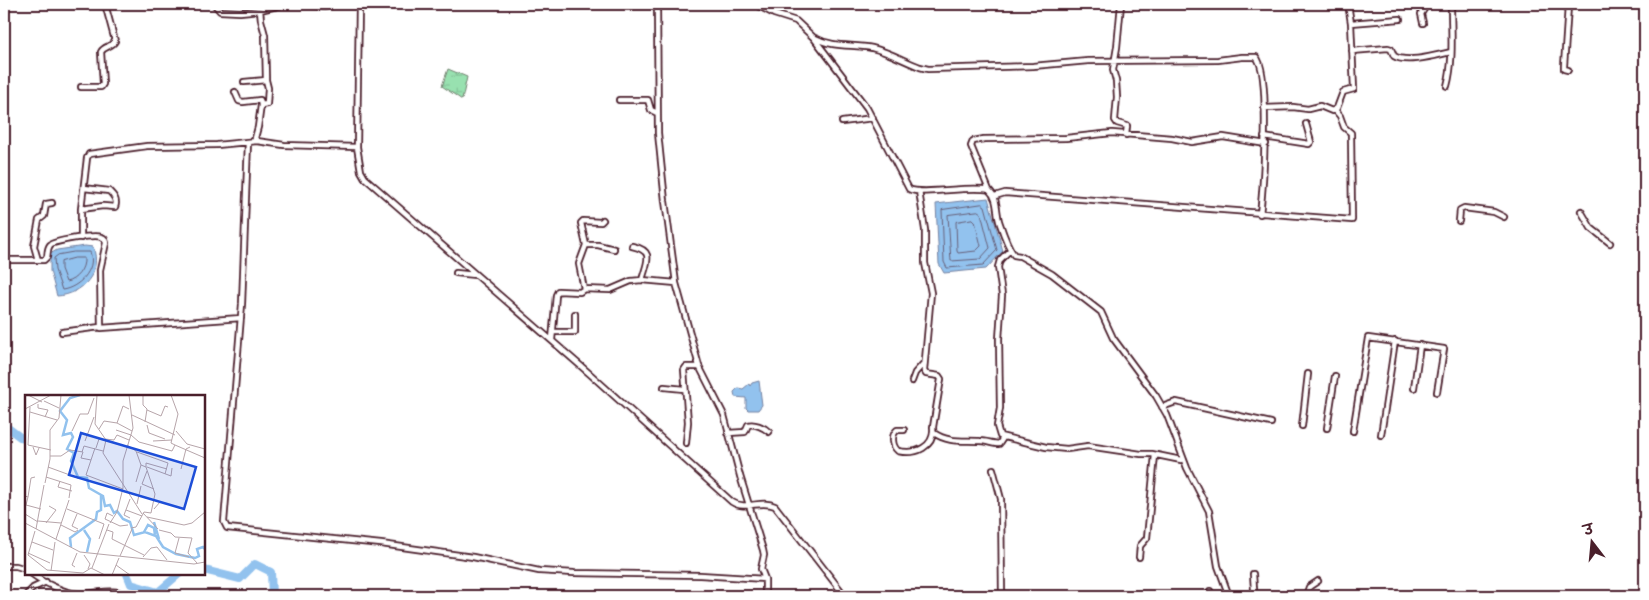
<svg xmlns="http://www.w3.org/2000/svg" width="1649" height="600" font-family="'Comic Neue','Playpen Sans Deva',sans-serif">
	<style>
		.wetland { fill: url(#wetland-marsh); stroke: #71806e }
		.water { fill: #92c2ee; stroke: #7581a0 }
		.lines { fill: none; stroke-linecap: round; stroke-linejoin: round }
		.shore { stroke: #676079; stroke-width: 1 }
		.river { stroke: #92c2ee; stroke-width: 8 }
		.minor-casing { stroke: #4a1f2b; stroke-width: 8 }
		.minor { stroke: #fff; stroke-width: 4.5 }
		.inset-river { fill: none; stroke: #92c2ee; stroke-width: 2.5 }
		.inset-road { fill: none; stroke: #b7a5aa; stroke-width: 1 }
		.view { fill: #1d4ed8; fill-opacity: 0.15; stroke: #1d4ed8; stroke-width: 2.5 }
		.inset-edge { fill: none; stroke: #4a1f2b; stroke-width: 2.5 }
	</style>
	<defs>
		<pattern id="wetland-marsh" width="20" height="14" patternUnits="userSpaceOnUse" patternTransform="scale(1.25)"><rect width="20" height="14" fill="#98e1b0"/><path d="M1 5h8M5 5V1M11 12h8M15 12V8" fill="none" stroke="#84c198"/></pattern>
	</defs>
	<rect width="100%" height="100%" fill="#fff"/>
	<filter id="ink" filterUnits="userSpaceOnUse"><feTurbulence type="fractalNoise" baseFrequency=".02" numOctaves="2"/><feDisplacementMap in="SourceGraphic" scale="10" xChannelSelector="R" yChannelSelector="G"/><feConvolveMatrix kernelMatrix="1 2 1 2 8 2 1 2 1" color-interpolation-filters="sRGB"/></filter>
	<g filter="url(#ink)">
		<!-- wetland -->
		<path class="wetland" d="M448 69 467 77 462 100 442 86Z"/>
		<!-- water -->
		<path class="water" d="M988 198 1003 251 986 269 944 273 939 264 936 204Z
			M85 246 93 247C103 272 82 295 57 296L50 271V254L57 250Z
			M759 381 762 405 758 410H748L746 408V398L735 397 734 392 738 388 743 389 749 384 750 386 752 383Z"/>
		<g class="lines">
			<!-- shore -->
			<path class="shore" d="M982 204 985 206 997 250 983 265 947 268 944 262 942 210Z
				M978 211 981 213 990 248 980 259 951 261 948 215Z
				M973 219 975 221 981 246 976 251 958 253 957 251 956 222Z
				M74 252H90C97 270 78 288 62 290L55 270 54 258 58 255Z
				M75 258H84C85 269 76 280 66 282L61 269V262Z"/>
			<!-- river -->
			<path class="river" d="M4 425 20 437 26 438
				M204 570 240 579 255 564 271 572 272 596
				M127 574 131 584 158 592 179 574"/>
			<defs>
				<path id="minor" d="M214 4 220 11 240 12 260 10
					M306 4 324 7 339 4
					M359 4 357 147 361 171 365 178 590 374 732 502C746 511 761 499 775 506L845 596
					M657 4 658 133 665 201 676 283 699 366 724 415 740 476 763 550 764 555 761 569 765 579V596
					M755 4 774 14 796 21 813 37 867 108 909 189C922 196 970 185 989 190 998 198 996 210 999 221 1003 233 1007 246 1014 255L1020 256 1052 274 1101 312 1113 338 1156 396 1167 415 1187 468 1209 511 1218 566 1229 596
					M1121 4 1117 47 1113 70 1116 81 1117 97 1115 120 1117 123 1127 126 1126 135
					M1541 4 1568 6 1564 66V69L1568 70
					M1351 23 1400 19
					M1423 23 1421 14 1426 6 1437 4
					M815 38C833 48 853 44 872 48 889 52 904 61 920 67L928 69 1033 66 1088 61 1218 60 1242 57H1256C1271 71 1263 189 1260 214
					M1352 51 1388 48 1391 49 1394 56C1407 64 1437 55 1451 52
					M244 82 266 80
					M1447 86C1454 60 1451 31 1451 4
					M81 87H101L103 84 101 52C104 46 112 47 115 41L105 4
					M235 92 239 101 243 102 260 100 261 105
					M619 100H648L651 110 657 113
					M1264 108 1293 107 1308 109 1320 106 1332 111 1337 108 1343 92 1354 89 1351 23 1348 4
					M842 122 873 118
					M1264 137 1309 144 1311 142 1306 124
					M257 141 255 138 258 127 261 105 267 104 268 88 266 80 265 35 261 20 260 10 286 4
					M248 142 242 304 224 522 227 528 381 544 473 557 539 571 574 573 700 575 765 579
					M989 190 971 146 973 141 984 139 1066 138 1112 133 1172 138 1192 142 1223 137 1266 144
					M995 196 1005 193 1352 220 1351 133 1344 127 1340 116 1335 110
					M81 209 103 206 115 207C118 200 113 195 109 191L84 188
					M1581 211 1591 228 1610 243
					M1459 221 1460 210 1464 208 1494 212 1504 217
					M81 238V209L87 158 89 154 147 146 217 145 257 141 284 145 357 147
					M586 245H598L614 249
					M632 246C655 251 647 261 642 280
					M1010 250 1000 260 998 267 1002 295 999 339 1000 408 997 426 1000 436 1046 447 1067 449 1088 446 1141 454H1152L1181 460 1183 458
					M4 260H44L47 257C48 253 47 249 50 245 53 241 95 234 101 237 105 238 105 239 106 243L100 270 101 328 241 318
					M38 260 34 246 39 220 44 216 46 204 52 203
					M456 273 475 275
					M584 289 579 264 586 245 581 223 583 221 601 222 603 220
					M62 332 100 327
					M553 332H575V314
					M552 340 556 295 558 291 580 292 584 289 610 290 631 281 642 280 676 283
					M912 381 915 373 923 364
					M664 387 684 389
					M1414 388 1420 345
					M1162 407 1176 402 1271 423
					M1302 426 1308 374
					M1327 428 1335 376
					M904 430H897C891 435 892 446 898 451 916 455 935 447 933 427L941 379 939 376 926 374 924 371 931 293 925 263V230L919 191
					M1353 431 1368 338 1444 349 1437 392
					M728 433 745 432 748 425C754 423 764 427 769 432
					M934 433C948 443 963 440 980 441 986 441 993 444 999 444L1003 438
					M1381 435 1395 341
					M686 443 688 422 684 370 686 367H699
					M993 469 1001 499 1002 596
					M1139 557 1140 546 1147 538 1155 455
					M4 566H16L26 569
					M32 574C42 582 66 594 79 594 93 595 114 587 125 595
					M1210 591V596
					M25 596 33 588 46 582
					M1253 596 1254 589 1253 574
					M1306 596 1309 587 1318 581"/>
			</defs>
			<!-- minor casing -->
			<use href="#minor" class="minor-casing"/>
			<!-- minor -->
			<use href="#minor" class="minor"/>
		</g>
	</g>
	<!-- overview -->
	<g transform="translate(25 395)">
		<rect width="180" height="180" fill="#fff"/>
		<path class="inset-river" d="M55 0 45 3 35 16 42 25 38 40 46 38 48 42 42 54 49 58 46 66 53 82 62 83 64 93 78 101 80 111 85 110 89 118 92 116 98 124 105 127 109 140 120 137 131 141 138 152 151 159 170 163 174 161 172 154 178 152 180 154M129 127 134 144M59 135 65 144 62 157M119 137 123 130 129 133 130 140M46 152 45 143 71 124 72 117 76 115V100"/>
		<path class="inset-road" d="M3 0 17 7M72 0 70 29 81 45 78 58 117 119M118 0V10L122 14 120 27M146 0 153 19 146 48 150 50M19 6 34 13M13 9V13L23 15 20 22M0 14 26 0M122 15 136 21 140 11 143 12M5 17 32 25M107 20 150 40M92 28 107 36M122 30 124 38 140 44M74 34 79 26 92 28 98 11 104 14M91 35 106 40M47 36 55 19H63L69 3M151 36 162 49 180 54M106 40 114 47 147 56 150 50 180 63M80 44 89 45 92 40 104 45M60 46 69 22M128 46 147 45M3 50 5 12M3 50 26 55M102 50 111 56 116 70 121 72 130 99 126 118 119 117 111 132 106 133M8 52 11 60 14 53M70 53 61 80 98 94M71 53 74 44 80 45M57 57 59 51 78 56M112 57 143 68 140 79M25 61H36L45 55 58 57 56 63 66 65M23 72 53 83M121 72V68L142 74M122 72 146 81 147 73M156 74 161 54 165 52M122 76 117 89 129 94M21 82 46 90 44 103M35 86 33 92 47 96M111 87 116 70M20 88 25 64V35L34 23 36 0M0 101 3 102 6 83 10 82M3 102 1 110 16 114M112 109 116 91M42 114 79 129 74 144M129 114 135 107 129 105M101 115 117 121M118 118 133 134M0 119 13 127M52 119 47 131 53 134M88 121 82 118 80 124 95 131 103 130M122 122 159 130 167 128 180 117M105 123 99 120 105 104M13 126 36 128M0 128 55 157 169 169 180 167M21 128 31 115 24 111M85 128 92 117 98 93V66L108 33 104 0M36 130 50 137 53 135M11 134 19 90M82 135 88 137 87 144 119 160M134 135 146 138 150 142 167 143 163 158 172 168M10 136 3 160 22 175 58 178 66 173 80 180M154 143 150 158 164 162M31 144 44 105M7 147 28 155M3 158 25 168M59 160 65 169 63 174M95 161 107 134M118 162 126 153 132 152 142 165M91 170 105 180M50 172 47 170 52 158M67 173 84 129M26 176 30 147M87 180 94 163"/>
		<path class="view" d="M56 38 171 72 159 114 44 80Z"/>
		<rect width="180" height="180" class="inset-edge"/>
	</g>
	<!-- margin -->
	<rect width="1649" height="600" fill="none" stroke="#fff" stroke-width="20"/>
	<rect x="10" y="10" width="1629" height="580" fill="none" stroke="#4a1f2b" stroke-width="2" filter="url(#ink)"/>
	<!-- north arrow -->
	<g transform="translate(1592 542) rotate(344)" stroke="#ffffff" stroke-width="4" paint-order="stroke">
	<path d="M0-4L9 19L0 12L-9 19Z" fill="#4a1f2b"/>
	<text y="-8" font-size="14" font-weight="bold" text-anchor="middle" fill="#4a1f2b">उ</text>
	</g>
</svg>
